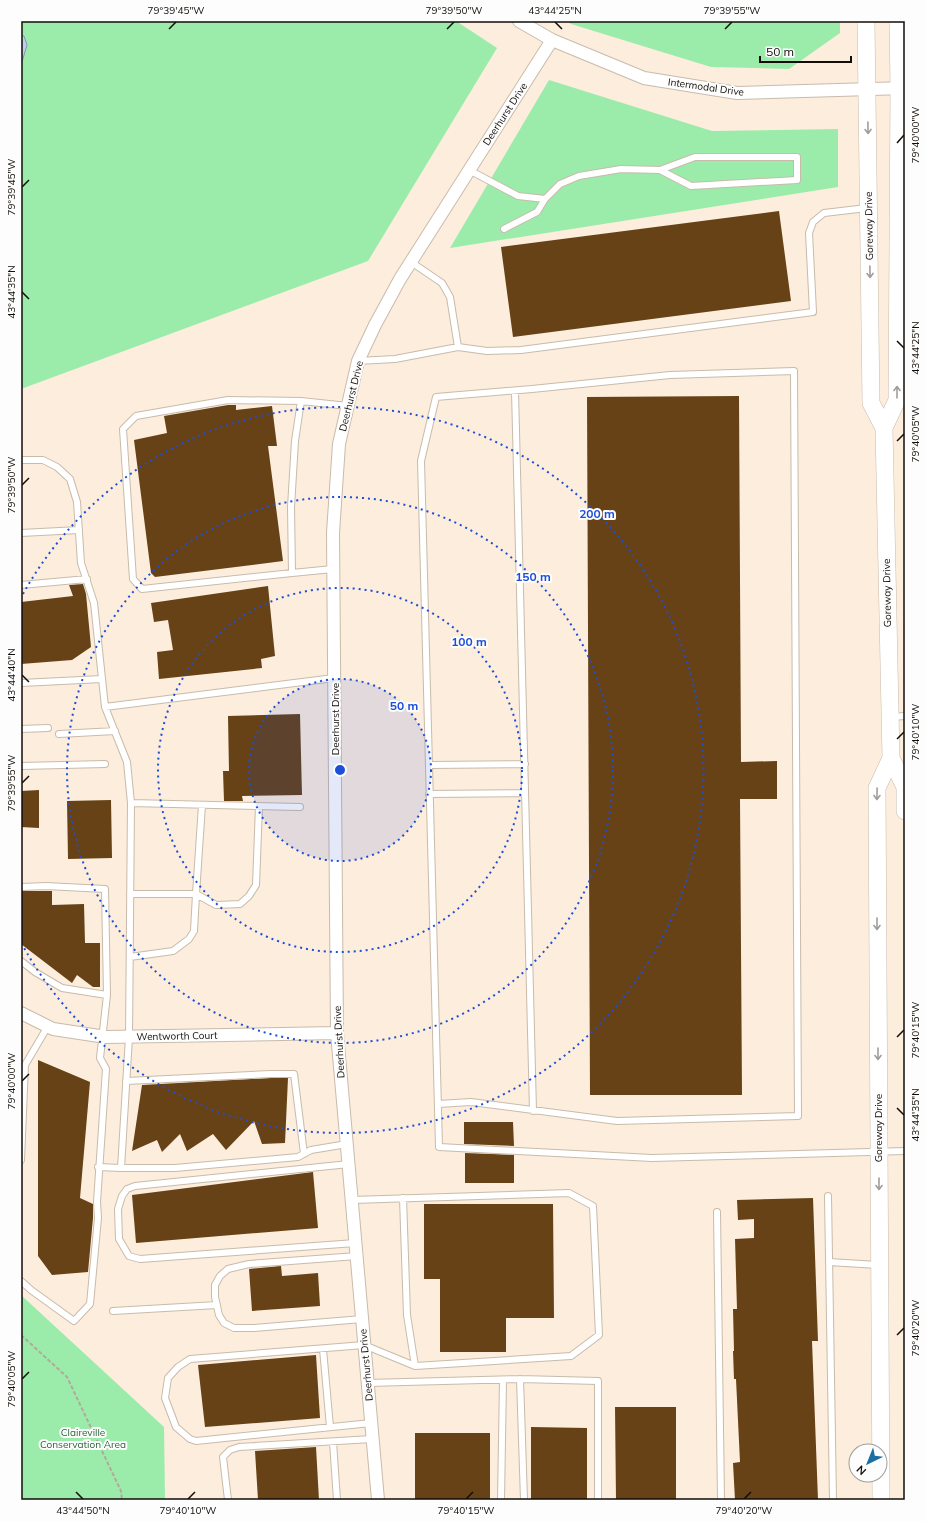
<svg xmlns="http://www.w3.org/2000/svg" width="926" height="1521" font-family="Mulish,sans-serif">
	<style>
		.green { fill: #9becaa }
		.water { fill: #bcd0f1; stroke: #8996ab }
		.building { fill: #664216 }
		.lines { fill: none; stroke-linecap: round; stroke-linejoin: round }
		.service-casing { stroke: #c9bbab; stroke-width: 8 }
		.minor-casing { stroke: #c9bbab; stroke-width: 14 }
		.secondary-casing { stroke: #c9bbab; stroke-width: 18 }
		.path { stroke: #b4a89b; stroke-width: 2; stroke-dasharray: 4 2; stroke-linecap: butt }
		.service { stroke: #fff; stroke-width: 6 }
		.minor { stroke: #fff; stroke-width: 12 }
		.secondary { stroke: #fff; stroke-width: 17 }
		.oneway { stroke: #a09e9c }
		.ticks { fill: none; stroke: #120d08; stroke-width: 1.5 }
		.ring { fill: none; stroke: #1d4ed8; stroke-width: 2; stroke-dasharray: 2 4 }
		.labels { text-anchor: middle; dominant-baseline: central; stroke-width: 4; stroke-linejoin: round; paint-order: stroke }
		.street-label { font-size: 10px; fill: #120d08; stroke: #fdfdfd }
		.park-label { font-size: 10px; fill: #245e32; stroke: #fdfdfd }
		.centre { fill: #1d4ed8; stroke: #fdfdfd; stroke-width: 2 }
		.ring-label { font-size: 12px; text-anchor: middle; font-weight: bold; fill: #1d4ed8; stroke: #fdfdfd; stroke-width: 4; stroke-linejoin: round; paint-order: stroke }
		.neatline { fill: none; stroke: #120d08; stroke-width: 1.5 }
		.ticks-label { font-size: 10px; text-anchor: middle; fill: #120d08 }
	</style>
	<rect width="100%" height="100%" fill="#fceddd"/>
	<!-- green -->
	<path class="green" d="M21 21H456L497 48 368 261 21 389Z
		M567 21H840V33L789 69 711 67 571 24Z
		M549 80 712 131 838 129V187L450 248Z
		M21 1295 164 1427 165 1500H21Z"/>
	<!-- water -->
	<path class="water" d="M21 35 24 36 27 45 21 65Z"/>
	<!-- building -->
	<path class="building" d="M779 211 791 301 513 337 501 247Z
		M739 396 741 762 777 761V799H740L742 1095H590L587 397Z
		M228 405H236V410L272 406 277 446H268L283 561 155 577 151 573 134 440 167 433 164 416Z
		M83 584 86 594 91 647 72 660 21 664V602L73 596 69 585Z
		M268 586 275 656 261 659 262 668 159 679 157 652 173 650 168 620 154 622 151 603Z
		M300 714 302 795 242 796 243 801H224L223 771H229L228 716Z
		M39 790V828L21 827V791Z
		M111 800 112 858 68 859 67 801Z
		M21 891H52V905L84 904 85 943H100V987H93L77 975 72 983 21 944Z
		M38 1060 90 1082 80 1198 93 1204V1218L88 1272 52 1275 38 1256Z
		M271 1078H288L285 1143 262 1144 254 1121 226 1150 213 1134 187 1151 180 1134 162 1152 157 1140 132 1151 142 1085Z
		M464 1122H513L514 1146 464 1144Z
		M465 1153 514 1155V1183H465Z
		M313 1172 318 1228 136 1243 132 1195Z
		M813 1198 818 1341H812L818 1500H735L733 1463 740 1462 736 1379H734L733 1351H734L733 1309H737L735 1239 754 1238V1219L738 1220 737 1200Z
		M424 1204H553L554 1318H506V1352H440V1279H424Z
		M281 1266 282 1276 318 1273 320 1306 252 1311 249 1269Z
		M316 1355 320 1418 205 1427 198 1365Z
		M615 1407H676V1500H616Z
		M531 1427 587 1428V1500H531Z
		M415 1433H490V1500H415Z
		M316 1447 319 1500H258L255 1451Z"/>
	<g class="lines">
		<defs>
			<path id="service" d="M469 170 518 196 545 199 560 184 579 176 621 169 660 170 691 186 797 180V157H695L660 170
				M504 229 537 212 545 199
				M411 262 442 283 450 297 458 347
				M358 361 395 359 458 347 487 351 521 350 813 312 809 233 813 222 824 213 867 208
				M515 391 533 1111
				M301 401 348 406
				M21 460H43L57 467 70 479 77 502 81 563 94 603 105 707 127 762 131 803 300 807
				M21 533 79 530
				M292 573 142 589 133 579 123 429 136 416 228 400 301 401 295 441 291 507 292 573 333 569
				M21 585 87 579
				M21 683 102 679
				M105 707 334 678
				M892 717 905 716
				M21 729 48 728
				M59 734 115 731
				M429 765 525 764
				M21 766 105 764
				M429 794 525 793
				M202 805 196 894 216 905 240 904 249 896 256 885 259 806
				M21 887 46 886 105 889 107 995
				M130 957 173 951 189 939 194 931 196 894H130
				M21 961 35 972 62 988 107 995 100 1058 106 1069 97 1202 98 1218 90 1304 74 1321 31 1290 21 1281
				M126 1081 271 1074H294L304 1154
				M438 1104 471 1102 617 1121 798 1116 794 371 670 375 532 389 436 397 421 461 439 1147 652 1158 905 1151
				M21 1160 25 1065 48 1026
				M349 1164 135 1186 127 1189 122 1196 118 1209 119 1239 129 1256 140 1259 355 1243
				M98 1167 121 1168 129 1037 131 803
				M121 1168H175L298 1157 311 1150 347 1144
				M828 1196 833 1500
				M403 1198 407 1315 415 1366
				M352 1200 569 1193 593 1206 599 1335 571 1356 415 1366 364 1345 190 1359 178 1367 168 1378 165 1398 176 1427 190 1439 196 1441 371 1423
				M717 1212 721 1500
				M357 1256 249 1264 228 1269 220 1276 215 1285V1297L219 1315 224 1323 234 1328H254L362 1319
				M829 1262 878 1265
				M113 1311 217 1305
				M323 1349 330 1427
				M520 1379 524 1500
				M367 1383 520 1379 598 1381V1500
				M333 1442 337 1500
				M228 1500 223 1457 230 1450 239 1447 372 1439
				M501 1500 503 1380"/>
			<path id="minor" d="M519 21 552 40 644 78 737 93 905 88
				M21 1013 53 1029 106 1037 337 1033
				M378 1500 337 1033 333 533 339 444 358 361 375 325 400 279 552 40"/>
			<path id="secondary" d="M866 21 871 403 884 428 891 758 905 787V811
				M884 428 897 400 899 88 898 21
				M881 1500 877 788 891 758"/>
		</defs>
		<!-- service casing -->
		<use href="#service" class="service-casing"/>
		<!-- minor casing -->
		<use href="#minor" class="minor-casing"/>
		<!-- secondary casing -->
		<use href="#secondary" class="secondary-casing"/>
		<!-- path -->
		<path class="path" d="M21 1335 67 1377 121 1491 122 1500"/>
		<!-- service -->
		<use href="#service" class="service"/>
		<!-- minor -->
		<use href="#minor" class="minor"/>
		<!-- secondary -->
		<use href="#secondary" class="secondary"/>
	</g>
	<!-- one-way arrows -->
	<defs><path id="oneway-shaft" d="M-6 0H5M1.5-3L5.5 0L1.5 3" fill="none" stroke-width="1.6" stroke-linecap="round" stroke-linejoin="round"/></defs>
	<g class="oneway">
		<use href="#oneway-shaft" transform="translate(868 128) rotate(89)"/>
		<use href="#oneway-shaft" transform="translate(870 272) rotate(89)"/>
		<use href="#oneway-shaft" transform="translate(897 392) rotate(-90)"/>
		<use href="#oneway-shaft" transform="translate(877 794) rotate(91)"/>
		<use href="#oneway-shaft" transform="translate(877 924) rotate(90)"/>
		<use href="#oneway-shaft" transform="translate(878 1054) rotate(90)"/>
		<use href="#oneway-shaft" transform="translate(879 1184) rotate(90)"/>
	</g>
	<!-- ticks -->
	<path class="ticks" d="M555 22 562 29M169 29 176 22M447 29 454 22M725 29 732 22M897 143 904 135M22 187 29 180M22 292 29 299M897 341 904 348M897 441 904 434M22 485 29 478M22 675 29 682M897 739 904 732M22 783 29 776M897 1037 904 1030M22 1081 29 1074M897 1108 904 1115M897 1335 904 1328M22 1379 29 1372M76 1492 83 1499M188 1499 195 1492M466 1499 473 1492M744 1499 751 1492"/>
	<!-- distance rings -->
	<circle cx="340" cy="770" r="91" fill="#1d4ed8" fill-opacity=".12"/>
	<g class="ring">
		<circle cx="340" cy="770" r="91"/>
		<circle cx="340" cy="770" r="182"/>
		<circle cx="340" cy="770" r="273"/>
		<path d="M23 594A363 363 0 1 1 23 946"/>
	</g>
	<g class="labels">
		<!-- street labels -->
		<g class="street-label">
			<text transform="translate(706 87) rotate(8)">Intermodal Drive</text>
			<text transform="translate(505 114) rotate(-57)">Deerhurst Drive</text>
			<text transform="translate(869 226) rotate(-91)">Goreway Drive</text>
			<text transform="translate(351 396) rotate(-76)">Deerhurst Drive</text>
			<text transform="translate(887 593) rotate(-91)">Goreway Drive</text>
			<text transform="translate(335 719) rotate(-90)">Deerhurst Drive</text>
			<text transform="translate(177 1036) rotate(-1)">Wentworth Court</text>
			<text transform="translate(339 1042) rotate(-93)">Deerhurst Drive</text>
			<text transform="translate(878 1128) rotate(-90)">Goreway Drive</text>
			<text transform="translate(366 1365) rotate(-95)">Deerhurst Drive</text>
		</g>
		<!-- park labels -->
		<g class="park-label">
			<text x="83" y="1432">Claireville<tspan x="83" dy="12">Conservation Area</tspan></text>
		</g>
	</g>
	<circle cx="340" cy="770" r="6" class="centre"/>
	<g class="ring-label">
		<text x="597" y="518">200 m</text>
		<text x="533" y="581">150 m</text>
		<text x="469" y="646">100 m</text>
		<text x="404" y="710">50 m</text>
	</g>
	<!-- border -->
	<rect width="926" height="1521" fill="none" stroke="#fdfdfd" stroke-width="44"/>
	<!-- north arrow -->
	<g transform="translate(868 1463) rotate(223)"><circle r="19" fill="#fdfdfd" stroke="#9f9d9b"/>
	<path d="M0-3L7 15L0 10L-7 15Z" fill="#1e6fa1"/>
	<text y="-6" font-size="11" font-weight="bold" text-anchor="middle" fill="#120d08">N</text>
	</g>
	<!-- scale -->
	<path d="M760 56v6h91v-6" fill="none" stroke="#120d08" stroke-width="2"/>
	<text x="766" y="56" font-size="12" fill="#120d08" stroke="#fdfdfd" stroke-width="3" paint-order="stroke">50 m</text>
	<rect x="22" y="22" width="882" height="1477" class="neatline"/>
	<g class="ticks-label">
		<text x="176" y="14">79°39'45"W</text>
		<text x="454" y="14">79°39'50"W</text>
		<text x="555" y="14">43°44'25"N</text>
		<text x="732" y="14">79°39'55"W</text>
		<text transform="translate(915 135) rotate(-90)" y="4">79°40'00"W</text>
		<text transform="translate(11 187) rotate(-90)" y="4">79°39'45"W</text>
		<text transform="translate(11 292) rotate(-90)" y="4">43°44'35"N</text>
		<text transform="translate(915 348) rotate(-90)" y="4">43°44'25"N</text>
		<text transform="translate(915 434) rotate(-90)" y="4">79°40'05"W</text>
		<text transform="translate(11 485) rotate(-90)" y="4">79°39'50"W</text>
		<text transform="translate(11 675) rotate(-90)" y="4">43°44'40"N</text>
		<text transform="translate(915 732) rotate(-90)" y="4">79°40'10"W</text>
		<text transform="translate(11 783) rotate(-90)" y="4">79°39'55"W</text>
		<text transform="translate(915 1030) rotate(-90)" y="4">79°40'15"W</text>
		<text transform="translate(11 1081) rotate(-90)" y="4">79°40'00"W</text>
		<text transform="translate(915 1115) rotate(-90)" y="4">43°44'35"N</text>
		<text transform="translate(915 1328) rotate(-90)" y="4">79°40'20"W</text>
		<text transform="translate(11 1379) rotate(-90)" y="4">79°40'05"W</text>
		<text x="83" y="1514">43°44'50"N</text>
		<text x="188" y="1514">79°40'10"W</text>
		<text x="466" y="1514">79°40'15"W</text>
		<text x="744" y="1514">79°40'20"W</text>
	</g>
</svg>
